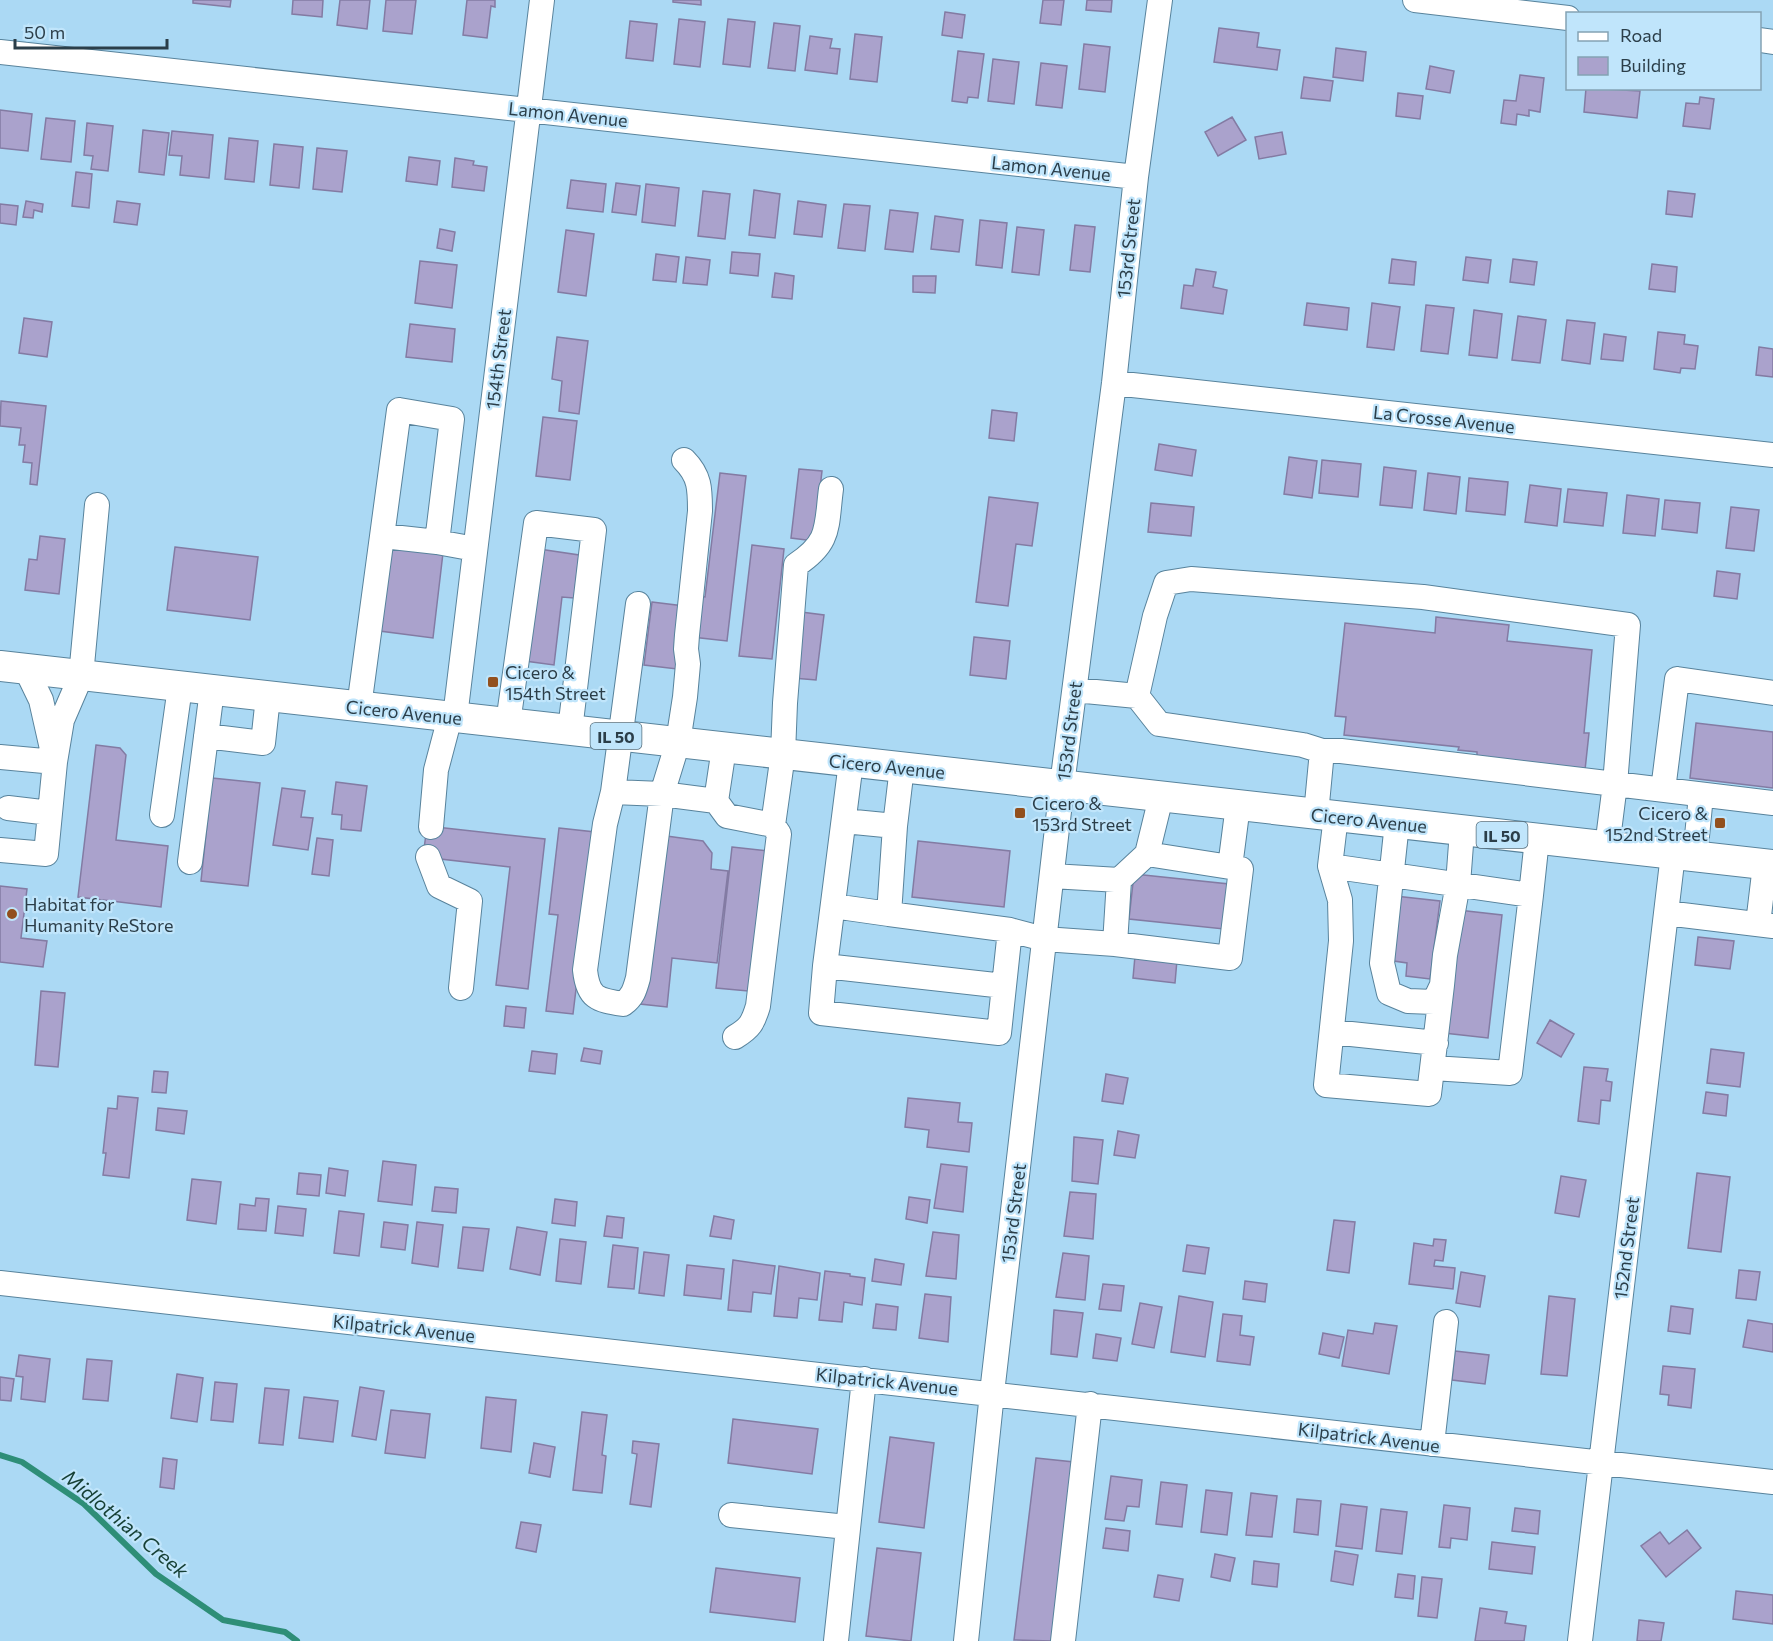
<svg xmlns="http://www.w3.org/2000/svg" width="1773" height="1641" font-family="Commissioner,sans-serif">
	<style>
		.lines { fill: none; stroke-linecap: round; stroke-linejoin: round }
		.stream { stroke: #2e8e77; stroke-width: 6 }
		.building { fill: #aaa2cc; stroke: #837ba3; stroke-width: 1.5 }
		.minor-casing { stroke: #58839c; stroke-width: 26 }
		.major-casing { stroke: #58839c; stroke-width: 32 }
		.minor { stroke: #fff; stroke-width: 24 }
		.major { stroke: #fff; stroke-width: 30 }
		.poi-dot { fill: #92501e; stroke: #c0e5fb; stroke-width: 2 }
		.labels { text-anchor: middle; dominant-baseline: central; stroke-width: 4.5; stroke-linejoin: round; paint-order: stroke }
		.shield { fill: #c0e5fb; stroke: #58707e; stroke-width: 1.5 }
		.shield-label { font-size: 16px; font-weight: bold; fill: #2b3e49 }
		.street-label { font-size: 18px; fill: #2b3e49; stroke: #c0e5fb }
		.poi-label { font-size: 18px; fill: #2b3e49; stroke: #c0e5fb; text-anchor: start }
		.water-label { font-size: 20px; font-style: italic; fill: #153f34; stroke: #c0e5fb }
	</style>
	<rect width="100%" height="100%" fill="#abd9f4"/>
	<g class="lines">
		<!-- stream -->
		<path class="stream" d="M0 1455 22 1462 84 1504 156 1574 223 1620 285 1632 297 1641"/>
	</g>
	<!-- building -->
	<path class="building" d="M193 0H231L230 7 193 3Z
		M293 0H323L322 17 292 14Z
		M340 0H370L367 29 337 25Z
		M386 0H416L412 34 383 31Z
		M467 0H495V7L491 6 487 38 463 35Z
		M673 0H701V5L673 2Z
		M1043 0H1064L1061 25 1040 23Z
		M1087 0H1112L1111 12 1086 10Z
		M945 12 965 15 962 38 942 35Z
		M679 19 705 22 700 67 674 64Z
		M728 19 755 22 750 67 723 64Z
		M630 21 657 24 653 61 626 58Z
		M774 23 800 26 795 71 768 68Z
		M1219 28 1259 33 1257 47 1280 50 1277 70 1214 62Z
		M855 34 882 37 877 82 850 79Z
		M810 36 832 39 830 48 840 49 837 74 805 70Z
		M1084 44 1110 47 1105 92 1079 89Z
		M1336 48 1366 52 1363 81 1333 77Z
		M958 51 984 54 978 98 968 97 967 103 952 101Z
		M993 59 1019 62 1014 104 988 101Z
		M1041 63 1067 66 1062 108 1036 105Z
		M1430 66 1454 71 1450 93 1426 89Z
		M1520 75 1544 78 1540 112 1529 110V116L1517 114 1516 125 1501 123 1504 100 1516 101Z
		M1304 77 1333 81 1330 101 1301 98Z
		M1586 88 1640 91 1637 118 1584 112Z
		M1398 93 1423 96 1420 119 1396 116Z
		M1700 97 1714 99 1710 129 1683 126 1686 103 1699 104Z
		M0 110 32 114 28 151 0 148Z
		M1232 117 1246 140 1218 156 1205 132Z
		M46 118 75 121 71 162 41 159Z
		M87 123 113 126 108 171 91 169 93 156 84 155Z
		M143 130 169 133 164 175 139 172Z
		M172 131 213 135 209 178 180 175 182 156 169 155Z
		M1282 132 1286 154 1259 159 1255 137Z
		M229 138 258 141 254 182 225 179Z
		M274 144 303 147 299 188 270 185Z
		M317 148 347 151 342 192 313 189Z
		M409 157 440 161 437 185 406 181Z
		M455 158 474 161 473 165 487 167 484 191 452 187Z
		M76 172 92 174 89 208 72 206Z
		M571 180 606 184 603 212 567 208Z
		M616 183 640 186 636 215 612 212Z
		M646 184 679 188 675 226 642 222Z
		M754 190 780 194 775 238 749 235Z
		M703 191 730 194 725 239 698 236Z
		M1668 191 1695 194 1692 217 1666 214Z
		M26 201 43 204 42 212 34 210 33 218 23 217Z
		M117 201 140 204 137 225 114 222Z
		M798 201 826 205 822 237 794 234Z
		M0 204 18 206 16 225 0 223Z
		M844 204 870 206 865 251 838 248Z
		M890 210 918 213 913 252 885 249Z
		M935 216 963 220 959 252 931 249Z
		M980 220 1007 223 1002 268 976 265Z
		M1075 225 1095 227 1090 272 1070 270Z
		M1017 227 1044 230 1039 275 1012 272Z
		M440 229 455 232 452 251 437 248Z
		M566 230 594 234 586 296 558 292Z
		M732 252 760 254 758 276 730 273Z
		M656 254 679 257 676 282 653 280Z
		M686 257 710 260 707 285 683 283Z
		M1466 257 1491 260 1488 283 1463 280Z
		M1392 259 1416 262 1414 285 1389 283Z
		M1513 259 1537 262 1534 285 1510 282Z
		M420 261 457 265 452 308 415 303Z
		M1652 264 1677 267 1675 292 1649 289Z
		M1196 269 1216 272 1213 287 1227 290 1223 314 1181 308 1184 285 1193 286Z
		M775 273 794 276 792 299 772 297Z
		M913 276H936L935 293 913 292Z
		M1307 303 1349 308 1347 330 1304 325Z
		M1372 303 1400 307 1394 350 1367 347Z
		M1426 305 1454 308 1448 354 1421 351Z
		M1474 310 1502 314 1497 358 1469 355Z
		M1518 316 1546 320 1540 363 1512 360Z
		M24 318 52 322 47 357 19 353Z
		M1567 320 1595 323 1590 364 1562 360Z
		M410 324 455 329 452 362 406 357Z
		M1658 332 1685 335 1684 344 1698 346 1695 369 1681 368 1680 373 1654 369Z
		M1604 334 1626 337 1623 361 1601 359Z
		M557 337 588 341 579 414 559 411 562 381 552 379Z
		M1759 347 1773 349V377L1756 375Z
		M1 401 46 406 37 485 30 484 32 463 23 462 25 445H19L21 428 0 426Z
		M992 410 1017 413 1014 441 989 438Z
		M543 417 577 421 570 480 536 476Z
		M1159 444 1196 450 1192 476 1155 470Z
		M1289 457 1317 461 1312 498 1284 494Z
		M1322 460 1361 464 1358 497 1319 493Z
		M1384 467 1416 471 1412 508 1380 505Z
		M799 469 822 471 814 541 791 538Z
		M720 473 746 476 727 641 692 637 697 596 705 597Z
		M1428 473 1460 477 1456 514 1424 510Z
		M1469 478 1508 482 1505 515 1466 511Z
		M1530 485 1561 489 1557 526 1525 522Z
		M1568 489 1607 493 1603 526 1564 522Z
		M1627 495 1659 499 1655 536 1623 533Z
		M989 497 1038 503 1032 546 1016 544 1008 606 976 602Z
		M1665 500 1700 503 1697 533 1662 529Z
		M1151 503 1194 507 1191 536 1148 532Z
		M1731 507 1759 510 1754 551 1726 548Z
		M40 536 65 539 59 594 25 590 29 559 37 560Z
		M382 545 443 553 433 638 372 630Z
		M752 545 784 549 772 659 739 656Z
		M175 547 258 557 250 620 167 610Z
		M539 549 579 555 574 598 562 597 554 665 525 661Z
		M1717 571 1740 574 1737 599 1714 596Z
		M652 602 684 606 677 669 644 665Z
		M801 612 824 615 816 680 793 678Z
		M1436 617 1509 625 1507 641 1592 650 1584 733H1589L1585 770 1477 758V752L1458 750 1459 747 1344 735 1346 717 1335 716 1345 623 1435 633Z
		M974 637 1010 641 1006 679 970 675Z
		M1696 723 1773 732V788L1690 778Z
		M96 745 120 748 126 755 116 840 168 846 161 907 78 897Z
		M212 778 260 783 248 886 201 881Z
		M336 782 367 786 361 831 341 829 342 815 332 814Z
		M282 788 305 791 301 817 313 818 308 850 273 845Z
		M427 826 545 839 528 989 496 985 510 867 423 857Z
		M559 828 595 832 573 1014 546 1011 558 915 549 914Z
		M659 835 703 841 712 853 711 869 728 871 717 963 672 958 667 1007 640 1004Z
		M317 838 333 840 329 876 312 874Z
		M918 841 1010 851 1004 907 912 897Z
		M732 847 768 851 748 991 716 988Z
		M1134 874 1229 884 1224 929 1129 919Z
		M0 886 27 889 21 938 47 941 43 967 0 962Z
		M1395 896 1440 901 1430 979 1406 976 1407 963 1387 960Z
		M1458 910 1502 915 1488 1038 1444 1033Z
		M1698 937 1734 941 1730 969 1695 965Z
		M1135 956 1177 960 1175 983 1133 978Z
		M41 991 65 993 58 1067 35 1065Z
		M506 1006 526 1008 524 1028 504 1026Z
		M1550 1020 1574 1034 1561 1057 1537 1043Z
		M584 1048 602 1051 600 1064 581 1061Z
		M1711 1049 1744 1053 1740 1087 1707 1083Z
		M532 1051 557 1054 555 1074 529 1071Z
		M1584 1067 1608 1069 1606 1081 1612 1082 1610 1101 1601 1100 1599 1124 1578 1121Z
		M154 1071 168 1072 166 1093 152 1092Z
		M1106 1074 1128 1078 1123 1104 1102 1101Z
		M1706 1092 1728 1095 1726 1116 1703 1113Z
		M118 1096 138 1098 129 1178 103 1175 106 1153H103L108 1108 117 1109Z
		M908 1098 960 1103 958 1122 972 1123 969 1152 927 1147 929 1130 905 1127Z
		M158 1108 187 1111 184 1134 156 1130Z
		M1118 1131 1139 1135 1135 1158 1114 1155Z
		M1074 1137 1103 1140 1098 1184 1072 1181Z
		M383 1161 416 1165 412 1205 378 1201Z
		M941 1164 967 1167 963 1212 934 1208Z
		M329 1168 348 1171 345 1196 326 1193Z
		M299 1173 321 1175 319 1196 297 1194Z
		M1697 1173 1730 1177 1721 1252 1688 1248Z
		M1561 1176 1586 1180 1579 1217 1555 1213Z
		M192 1179 221 1182 216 1224 187 1220Z
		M435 1187 458 1189 456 1213 432 1211Z
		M1070 1192 1096 1194 1093 1239 1064 1236Z
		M909 1197 930 1200 927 1223 906 1219Z
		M256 1198 269 1199 266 1231 238 1229 240 1204 255 1206Z
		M555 1199 577 1202 575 1226 552 1223Z
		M278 1206 306 1209 303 1236 275 1233Z
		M339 1211 364 1214 359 1256 334 1253Z
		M607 1216 624 1218 622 1238 604 1236Z
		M714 1216 734 1220 731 1239 710 1236Z
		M1334 1220 1355 1222 1349 1273 1327 1270Z
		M384 1222 408 1225 405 1250 381 1247Z
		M417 1222 443 1225 438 1267 412 1263Z
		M463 1227 489 1229 483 1271 458 1268Z
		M517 1227 547 1232 540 1275 510 1269Z
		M933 1232 959 1235 956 1279 926 1276Z
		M560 1239 586 1242 581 1284 556 1281Z
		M1434 1239 1446 1240 1443 1261 1435 1260 1434 1266 1455 1268 1453 1289 1409 1284 1414 1243 1433 1246Z
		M613 1245 638 1248 634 1289 608 1287Z
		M1187 1245 1209 1248 1205 1274 1183 1271Z
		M644 1252 669 1255 664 1296 639 1293Z
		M1063 1253 1089 1256 1085 1300 1056 1297Z
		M875 1259 904 1264 901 1285 872 1281Z
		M733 1260 775 1266 771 1294 753 1292 751 1312 728 1310Z
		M687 1265 724 1269 721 1299 684 1295Z
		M779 1266 820 1273 817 1300 799 1298 797 1318 774 1316Z
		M1739 1270 1760 1272 1756 1300 1736 1298Z
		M825 1271 850 1274V1276L865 1278 862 1305 844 1302 842 1322 819 1320Z
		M1461 1272 1485 1276 1480 1307 1456 1303Z
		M1245 1281 1267 1284 1265 1302 1243 1299Z
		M1103 1284 1124 1286 1121 1311 1099 1309Z
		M925 1294 951 1297 948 1342 919 1338Z
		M1179 1296 1213 1302 1205 1357 1171 1352Z
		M1549 1296 1575 1299 1567 1376 1541 1374Z
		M1140 1303 1162 1307 1154 1348 1132 1344Z
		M876 1304 898 1307 896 1330 873 1328Z
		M1671 1306 1693 1309 1690 1334 1668 1331Z
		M1054 1310 1083 1313 1077 1357 1051 1354Z
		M1223 1314 1242 1316 1240 1335 1254 1337 1250 1365 1217 1361Z
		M1748 1320 1773 1324V1352L1743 1347Z
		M1375 1323 1397 1326 1389 1374 1342 1366 1348 1330 1373 1334Z
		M1323 1333 1344 1337 1339 1358 1319 1354Z
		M1096 1334 1121 1338 1117 1361 1093 1358Z
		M1455 1351 1489 1355 1485 1384 1452 1380Z
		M19 1355 50 1359 45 1402 21 1399 23 1377 16 1376Z
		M87 1359 112 1361 108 1401 83 1399Z
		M1663 1366 1695 1369 1691 1408 1668 1405 1669 1395 1660 1394Z
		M177 1374 203 1378 197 1422 171 1418Z
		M0 1377 14 1379 11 1401 0 1400Z
		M215 1382 237 1384 233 1422 211 1420Z
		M360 1387 384 1391 376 1440 352 1436Z
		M265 1388 289 1390 283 1445 259 1443Z
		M304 1397 338 1401 333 1442 299 1438Z
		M486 1397 516 1400 511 1452 481 1448Z
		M391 1410 430 1414 425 1458 385 1453Z
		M582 1412 607 1415 602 1455 606 1456 602 1493 573 1490Z
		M733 1419 818 1429 812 1474 728 1463Z
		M890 1437 934 1443 924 1528 879 1522Z
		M633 1441 659 1444 651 1507 630 1504 637 1454 632 1453Z
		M534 1443 555 1447 550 1477 529 1473Z
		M163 1458 177 1460 174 1489 160 1487Z
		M1036 1458 1074 1462 1052 1641 1014 1640Z
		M1111 1476 1142 1480 1139 1507 1127 1506 1124 1521 1105 1519Z
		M1161 1482 1187 1485 1182 1527 1156 1524Z
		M1206 1490 1232 1493 1227 1535 1201 1532Z
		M1251 1493 1277 1496 1272 1537 1246 1535Z
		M1297 1499 1321 1501 1318 1535 1294 1532Z
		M1341 1504 1367 1507 1362 1549 1336 1546Z
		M1444 1505 1470 1508 1467 1540 1451 1538 1450 1548 1439 1547Z
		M1515 1508 1540 1511 1538 1534 1512 1531Z
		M1381 1509 1407 1512 1402 1554 1376 1551Z
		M521 1522 541 1525 536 1552 516 1548Z
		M1106 1528 1130 1531 1128 1551 1103 1548Z
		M1687 1530 1701 1548 1666 1577 1641 1546 1660 1532 1669 1544Z
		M1492 1542 1535 1547 1532 1574 1489 1569Z
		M877 1548 921 1553 911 1641 866 1636Z
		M1335 1551 1358 1555 1353 1585 1331 1581Z
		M1215 1554 1235 1558 1230 1581 1211 1577Z
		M1254 1561 1279 1564 1277 1587 1252 1584Z
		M716 1568 800 1578 795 1622 710 1612Z
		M1398 1574 1415 1576 1413 1599 1395 1597Z
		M1158 1575 1183 1579 1179 1601 1154 1597Z
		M1422 1577 1442 1579 1437 1618 1418 1616Z
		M1736 1591 1773 1595V1624L1733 1619Z
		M1480 1608 1507 1612 1505 1623 1526 1626 1524 1641H1475Z
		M1639 1620 1664 1623 1661 1641H1637Z"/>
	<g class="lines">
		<defs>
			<path id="minor" d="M1415 0 1568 18
				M1760 40 1773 42
				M0 52 1136 177
				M1114 383 1773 455
				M383 536 437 542
				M638 604 613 792 605 824 585 970C588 998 597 1000 623 1004 633 997 635 989 638 978L662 794 678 742 685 697 688 664 686 649 687 635 700 511C700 489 700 476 684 460
				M26 669 41 700 55 762 62 720 81 676 97 505
				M1075 690 1137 696 1155 616 1166 583 1191 579 1423 597 1628 625 1615 784 1341 751H1322
				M1137 696 1159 724 1303 745 1322 751 1316 814
				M359 707 399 410 452 419 437 542 475 549
				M455 717 542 0
				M508 723 536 523 594 530 570 730
				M206 736 263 743 268 697
				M0 757 55 762 46 854 0 850
				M851 762 825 966 1004 986 1010 930 1044 939 1115 944 1119 880
				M1663 790 1677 679 1773 693
				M613 792 662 794 716 801 727 816 773 825 783 754 785 703 796 565C831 542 826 527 831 489
				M716 801 724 748
				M8 808 50 813
				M162 815 180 687
				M1336 816 1330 866 1531 895 1537 839
				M844 821 895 826 889 914 1010 930
				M1397 823 1382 963 1389 993 1408 1001 1434 1002 1442 985 1445 955 1458 884 1462 831
				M895 826 902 767
				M431 827 436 770 450 717
				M1607 847 1615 784 1773 803
				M1147 854 1230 867 1238 805
				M428 857 439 886 470 901 461 988
				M1695 857 1701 795
				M190 862 212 690
				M1330 866 1340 900 1341 941 1326 1085 1429 1094 1442 985
				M1052 876 1119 880 1147 854 1161 797
				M833 906 889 914
				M1666 913 1773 926
				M1758 924 1765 865
				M1115 944 1230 958 1241 869 1230 867
				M825 966 821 1013 999 1033 1004 986
				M1332 1032 1436 1043
				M735 1037C750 1028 753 1023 758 1006L779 834 773 825
				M1433 1068 1510 1073 1531 895
				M0 1283 1773 1482
				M1432 1444 1446 1322
				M731 1515 847 1527
				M836 1641 864 1379
				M966 1641 992 1393 1062 785 1114 383 1136 177 1160 0
				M1063 1641 1090 1404
				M1580 1641 1673 854"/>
			<path id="major" d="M0 666 1773 865"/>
		</defs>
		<!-- minor casing -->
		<use href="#minor" class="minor-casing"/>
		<!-- major casing -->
		<use href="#major" class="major-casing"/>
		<!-- minor -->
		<use href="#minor" class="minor"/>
		<!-- major -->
		<use href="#major" class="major"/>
	</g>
	<!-- markers -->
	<g class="poi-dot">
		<rect x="487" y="676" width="12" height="12" rx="3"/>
		<rect x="1014" y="807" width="12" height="12" rx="3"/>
		<rect x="1714" y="817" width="12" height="12" rx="3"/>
		<circle cx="12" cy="914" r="6"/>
	</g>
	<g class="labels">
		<!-- shield labels -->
		<g class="shield">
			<rect x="590.5" y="723" width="51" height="26" rx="4.5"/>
			<rect x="1476.5" y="822" width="51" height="26" rx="4.5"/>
		</g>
		<g class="shield-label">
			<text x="616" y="736">IL 50</text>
			<text x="1502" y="835">IL 50</text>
		</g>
		<!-- street labels -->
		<g class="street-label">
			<text transform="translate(568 114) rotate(6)">Lamon Avenue</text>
			<text transform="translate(1051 168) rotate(6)">Lamon Avenue</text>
			<text transform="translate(1128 248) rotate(-84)">153rd Street</text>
			<text transform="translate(498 359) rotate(-83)">154th Street</text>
			<text transform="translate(1444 419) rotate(6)">La Crosse Avenue</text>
			<text transform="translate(404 712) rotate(6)">Cicero Avenue</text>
			<text transform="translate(1069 731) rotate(-83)">153rd Street</text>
			<text transform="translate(887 766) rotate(6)">Cicero Avenue</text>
			<text transform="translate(1369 820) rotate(6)">Cicero Avenue</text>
			<text transform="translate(1013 1213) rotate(-83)">153rd Street</text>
			<text transform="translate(1626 1248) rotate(-83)">152nd Street</text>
			<text transform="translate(404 1328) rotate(6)">Kilpatrick Avenue</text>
			<text transform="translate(887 1381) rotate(6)">Kilpatrick Avenue</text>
			<text transform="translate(1369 1437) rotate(7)">Kilpatrick Avenue</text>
		</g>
		<!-- poi labels -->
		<g class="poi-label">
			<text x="505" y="672">Cicero &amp;<tspan x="505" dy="21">154th Street</tspan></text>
			<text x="1032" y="803">Cicero &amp;<tspan x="1032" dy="21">153rd Street</tspan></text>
			<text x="1708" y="813" text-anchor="end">Cicero &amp;<tspan x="1708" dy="21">152nd Street</tspan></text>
			<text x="24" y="904">Habitat for<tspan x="24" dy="21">Humanity ReStore</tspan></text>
		</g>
		<!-- water labels -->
		<g class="water-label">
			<text transform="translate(126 1523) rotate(40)">Midlothian Creek</text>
		</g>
	</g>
	<!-- legend -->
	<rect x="1566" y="12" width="195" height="78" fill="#c0e5fb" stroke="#84a2b4" stroke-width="1.5"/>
	<rect x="1578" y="32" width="30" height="9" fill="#ffffff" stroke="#84a2b4" stroke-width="1.5"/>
	<text x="1620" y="42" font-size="18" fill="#2b3e49">Road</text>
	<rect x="1578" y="57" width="30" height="18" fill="#aaa2cc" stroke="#84a2b4" stroke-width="1.5"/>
	<text x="1620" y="72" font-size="18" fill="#2b3e49">Building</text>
	<!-- scale -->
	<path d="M15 39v9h152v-9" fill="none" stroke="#2b3e49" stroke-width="3"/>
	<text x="24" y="39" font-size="18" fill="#2b3e49" stroke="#c0e5fb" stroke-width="4.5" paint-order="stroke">50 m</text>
</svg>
